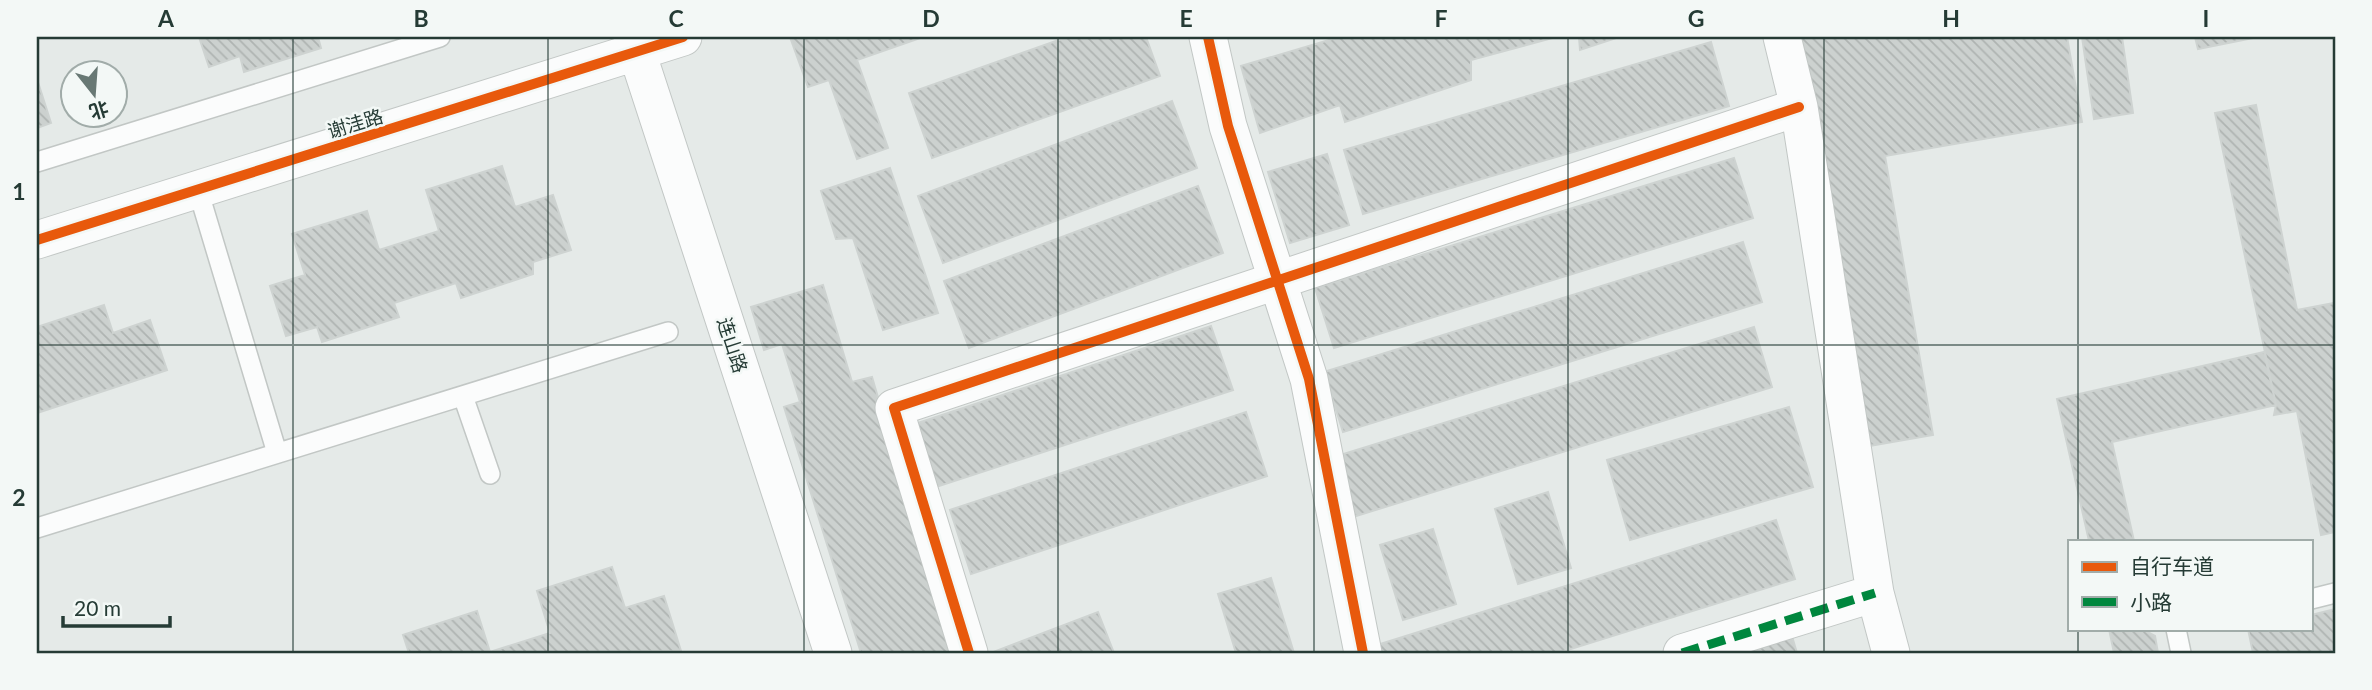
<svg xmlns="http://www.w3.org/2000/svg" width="2372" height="690" font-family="Lato,'Noto Sans SC',sans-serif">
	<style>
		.building { fill: url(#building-back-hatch); stroke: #ced3d1; stroke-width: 2 }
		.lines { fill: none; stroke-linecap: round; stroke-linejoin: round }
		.lane-casing { stroke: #c2c7c5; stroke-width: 22 }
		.street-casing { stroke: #c2c7c5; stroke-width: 39 }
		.lane { stroke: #fbfcfc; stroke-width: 19 }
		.street { stroke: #fbfcfc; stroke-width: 37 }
		.quiet { stroke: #00873e; stroke-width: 9; stroke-dasharray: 18 9; stroke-linecap: butt }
		.cycleway-casing { stroke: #f3f8f6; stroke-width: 15 }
		.cycleway { stroke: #e8590c; stroke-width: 10 }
		.grid { fill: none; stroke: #253b35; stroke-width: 2; stroke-opacity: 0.55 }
		.labels { text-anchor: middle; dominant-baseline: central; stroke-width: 5; stroke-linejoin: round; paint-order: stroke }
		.street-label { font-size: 19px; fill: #253b35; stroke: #f3f8f6 }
		.neatline { fill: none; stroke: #253b35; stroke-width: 2.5 }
		.grid-label { font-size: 23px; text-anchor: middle; font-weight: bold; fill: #253b35 }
	</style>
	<defs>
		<pattern id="building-back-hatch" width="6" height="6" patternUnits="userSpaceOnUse" patternTransform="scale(1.75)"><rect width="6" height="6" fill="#ccd1cf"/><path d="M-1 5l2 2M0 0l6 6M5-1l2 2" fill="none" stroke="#afb4b2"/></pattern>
	</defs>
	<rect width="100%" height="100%" fill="#e5eae8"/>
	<!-- building -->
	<path class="building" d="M199 37H318L321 48 244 72 240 56 209 67Z
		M790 37H923L857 60 888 148 857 159 829 80 808 87Z
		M1067 37H1146L1160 76 932 158 909 93Z
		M1339 37H1556L1471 60V80L1345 122 1340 105 1260 133 1241 66Z
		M1579 37H1619L1580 50Z
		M1798 37H2067L2082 122 1885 156 1933 435 1869 446Z
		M2082 37H2122L2133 113 2094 119Z
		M2195 37H2258L2198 49Z
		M1711 42 1729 106 1363 214 1344 150Z
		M37 79 51 123 37 128Z
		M1172 101 1197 168 943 263 918 196Z
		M2256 105 2297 310 2334 303 2335 307V532L2321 535 2297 411 2274 415 2276 405 2215 113Z
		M1327 154 1349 225 1290 243 1268 172Z
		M1734 158 1753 218 1334 348 1315 288Z
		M502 166 515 207 553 195 571 250 533 262V274L461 298 456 283 394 303 399 317 322 342 317 327 286 336 270 286 305 275 292 234 367 211 379 250 439 231 426 190Z
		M890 168 938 313 883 330 853 238 836 239 821 191Z
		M1198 186 1223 253 969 348 944 281Z
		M1743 242 1762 302 1343 432 1324 372Z
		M823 285 852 382 872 377 953 653H861L784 407 800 402 782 344 764 350 751 307Z
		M104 305 113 333 150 320 167 370 37 413V327Z
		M1211 326 1233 390 936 487 915 424Z
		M1754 327 1772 387 1353 517 1334 457Z
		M2264 352 2276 405 2112 442 2134 541H2089L2057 399Z
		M1789 407 1813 487 1630 540 1607 460Z
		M1246 412 1267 476 971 574 950 510Z
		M1548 492 1571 568 1518 584 1495 509Z
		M1776 520 1795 579 1558 653H1376L1374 646Z
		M1433 529 1456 604 1403 620 1380 545Z
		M612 567 625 608 664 596 681 651 409 653 403 635 477 611 490 652 550 633 537 591Z
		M1271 578 1294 653H1236L1218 594Z
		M2335 609V653H2253L2248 629H2311V615Z
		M1098 612 1114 653H991Z
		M1788 623 1797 653H1691Z
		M2109 629H2142L2155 636 2158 653H2114Z"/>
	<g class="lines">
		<defs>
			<path id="lane" d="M37 162 440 37
				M198 190 277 453
				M463 396 490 474
				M37 528 668 332
				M2311 599 2335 593
				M2176 629 2181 653"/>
			<path id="street" d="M632 37 833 653
				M1208 37 1228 126 1309 379 1363 653
				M1782 37 1799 107 1875 593 1891 653
				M37 240 683 37
				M969 653 894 408 1799 107
				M1682 653 1875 593"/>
		</defs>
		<!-- lane casing -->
		<use href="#lane" class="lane-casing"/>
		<!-- street casing -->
		<use href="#street" class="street-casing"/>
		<!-- lane -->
		<use href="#lane" class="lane"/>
		<!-- street -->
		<use href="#street" class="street"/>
		<!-- quiet -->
		<path class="quiet" d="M1682 653 1875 593"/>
		<defs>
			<path id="cycleway" d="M1208 37 1228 126 1309 379 1363 653
				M37 240 683 37
				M969 653 894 408 1799 107"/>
		</defs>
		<!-- cycleway casing -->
		<use href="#cycleway" class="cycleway-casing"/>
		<!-- cycleway -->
		<use href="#cycleway" class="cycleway"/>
	</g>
	<!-- grid -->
	<path class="grid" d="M293 37V653M548 37V653M804 37V653M1058 37V653M1314 37V653M1568 37V653M1824 37V653M2078 37V541M37 345H2335M2078 629V653"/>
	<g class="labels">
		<!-- street labels -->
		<g class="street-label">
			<text transform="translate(355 123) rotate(-17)">谢洼路</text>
			<text transform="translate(733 345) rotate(72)">连山路</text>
		</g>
	</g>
	<!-- border -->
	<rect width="2372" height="690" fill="none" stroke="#f3f8f6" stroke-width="77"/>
	<!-- legend -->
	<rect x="2068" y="540" width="245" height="91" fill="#f3f8f6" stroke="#a1aca9" stroke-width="2"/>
	<rect x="2082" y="562" width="35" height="10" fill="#e8590c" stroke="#a1aca9" stroke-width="2"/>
	<text x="2130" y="574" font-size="21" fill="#253b35">自行车道</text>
	<rect x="2082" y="597" width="35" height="10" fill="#00873e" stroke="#a1aca9" stroke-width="2"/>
	<text x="2130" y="610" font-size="21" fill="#253b35">小路</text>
	<!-- north arrow -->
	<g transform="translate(94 94) rotate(163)"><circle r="33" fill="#f3f8f6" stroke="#a1aca9" stroke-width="2"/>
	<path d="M0-5L12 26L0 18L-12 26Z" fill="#687874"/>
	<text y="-10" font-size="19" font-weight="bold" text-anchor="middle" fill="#253b35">北</text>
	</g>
	<!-- scale -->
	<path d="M63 616v10h107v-10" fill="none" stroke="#253b35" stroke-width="3.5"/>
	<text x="74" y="616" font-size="21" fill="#253b35" stroke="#f3f8f6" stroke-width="5" paint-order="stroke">20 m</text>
	<rect x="38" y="38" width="2296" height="614" class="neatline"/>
	<g class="grid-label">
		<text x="166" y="27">A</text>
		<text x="421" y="27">B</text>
		<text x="676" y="27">C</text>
		<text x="931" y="27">D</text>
		<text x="1186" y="27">E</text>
		<text x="1441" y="27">F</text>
		<text x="1696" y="27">G</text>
		<text x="1951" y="27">H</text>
		<text x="2206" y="27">I</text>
		<text x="19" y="200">1</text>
		<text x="19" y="506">2</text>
	</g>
</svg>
